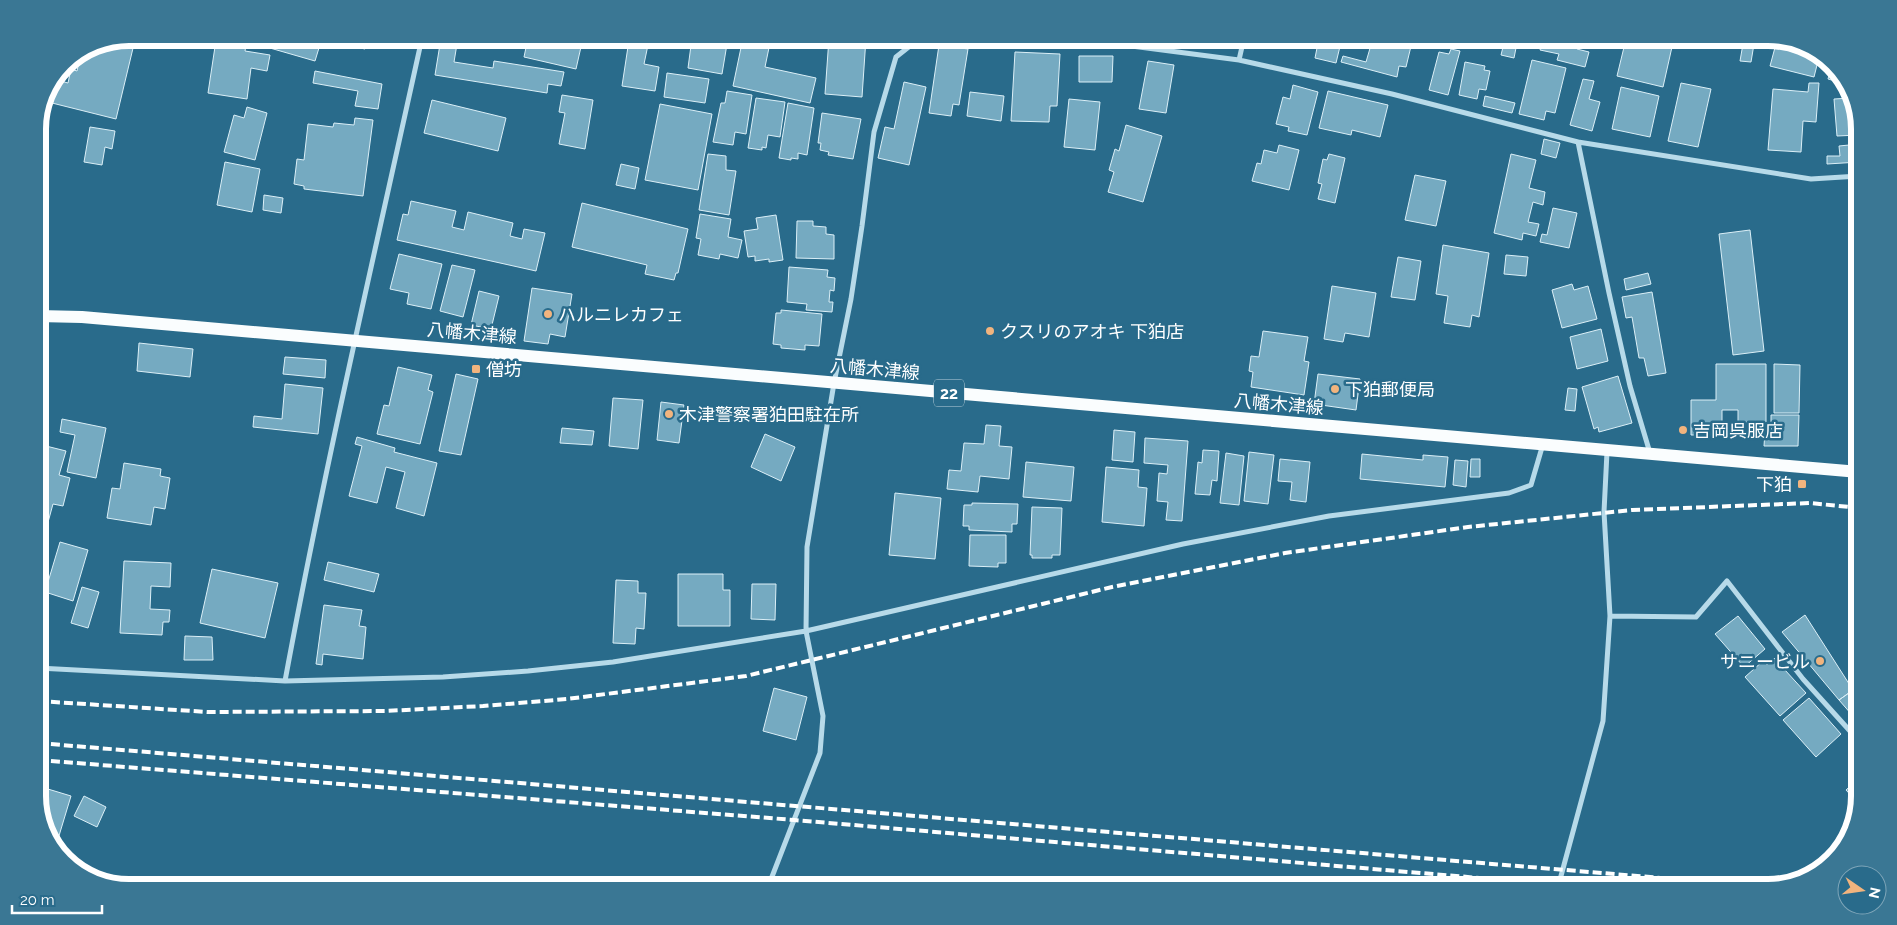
<svg xmlns="http://www.w3.org/2000/svg" width="1897" height="925" font-family="Raleway,'Noto Sans JP',sans-serif">
	<style>
		.building { fill: #75aac1; stroke: #dbeff7 }
		.lines { fill: none; stroke-linecap: round; stroke-linejoin: round }
		.minor { stroke: #b7dae9; stroke-width: 5 }
		.primary { stroke: #fafdfe; stroke-width: 12 }
		.rail { stroke: #fff; stroke-width: 4; stroke-dasharray: 9 4; stroke-linecap: butt }
		.poi-dot { fill: #f1b47e; stroke: #296b8b; stroke-width: 2 }
		.labels { text-anchor: middle; dominant-baseline: central; stroke-width: 5; stroke-linejoin: round; paint-order: stroke }
		.shield { fill: #296b8b; stroke: #bfd3dc; stroke-width: 1 }
		.shield-label { font-size: 16px; font-weight: bold; fill: #fff }
		.poi-label { font-size: 18px; fill: #fff; stroke: #296b8b; text-anchor: start }
		.street-label { font-size: 18px; fill: #fff; stroke: #296b8b }
		.rim { fill: none; stroke: #fff; stroke-width: 6 }
	</style>
	<rect width="100%" height="100%" fill="#296b8b"/>
	<!-- building -->
	<path class="building" d="M127 38 126 42 134 44 116 119 52 103 57 80 68 83 71 69 77 71 81 53 95 44Z
		M258 38H322L315 61 256 44Z
		M329 38H368L365 49 328 41Z
		M441 38H458L454 62 493 68 494 61 564 72 561 86 548 84 547 93 435 75Z
		M528 38H583L576 69 524 57Z
		M626 38H666L664 47 648 45 644 64 659 67 655 91 622 86 629 40H625Z
		M692 38H728L722 74 688 68Z
		M743 38H771L765 67 816 78 810 103 733 86Z
		M829 38H866L862 97 825 94Z
		M1319 38H1342L1336 63 1315 58Z
		M1373 38H1409L1408 41 1412 42 1406 67 1399 66 1397 77 1341 62 1343 56 1366 62Z
		M1496 38H1518L1514 58 1501 55 1505 39Z
		M1543 38H1580L1577 49 1589 52 1585 67 1557 60 1559 54 1540 50Z
		M1633 38H1674L1663 87 1617 76 1625 43 1632 44Z
		M1744 38H1755L1751 62 1740 61Z
		M216 40 246 45 245 51 270 55 267 71 251 68 247 99 208 93Z
		M1777 40 1808 47 1819 57 1814 77 1770 66Z
		M939 45 968 49 959 105 953 104 951 116 929 113Z
		M1451 49 1460 51 1448 95 1429 90 1439 52 1449 54Z
		M1015 52 1060 54 1057 106H1050L1049 122 1011 121Z
		M1079 56H1113L1112 82H1079Z
		M1532 60 1566 68 1555 113 1546 111 1544 120 1519 114Z
		M1148 61 1174 65 1166 113 1139 109Z
		M1465 62 1485 66 1484 70 1490 71 1486 90 1479 89 1477 99 1459 95Z
		M1831 67 1844 79 1846 84 1828 79Z
		M315 71 382 84 378 109 355 106 358 91 313 83Z
		M667 73 709 79 705 103 664 97Z
		M1583 79 1594 81 1589 99 1600 102 1592 131 1570 125Z
		M904 82 926 87 909 165 878 158 885 127 894 129Z
		M1681 83 1711 89 1698 147 1668 141Z
		M1809 83H1819L1816 122 1803 121 1801 152 1768 150 1773 89 1808 92Z
		M1293 85 1318 92 1307 135 1288 131 1289 127 1276 124 1283 97 1290 99Z
		M1621 87 1659 96 1650 137 1612 129Z
		M727 91 752 95 746 134 735 132 733 145 713 142 721 103H725Z
		M1328 91 1388 105 1380 137 1352 130 1351 135 1319 128Z
		M970 92 1004 96 1001 121 967 116Z
		M562 95 593 100 585 149 559 144 565 113 559 112Z
		M1485 96 1515 103 1512 113 1483 106Z
		M756 98 785 102 780 137 768 135 766 148 762 147V150L748 148Z
		M1851 98 1859 124V135L1837 136 1834 99Z
		M1069 99 1100 102 1095 150 1064 147Z
		M432 100 506 118 498 151 424 133Z
		M788 103 814 108 807 155 798 153V159L791 158V160L779 158Z
		M660 104 712 114 698 190 645 180Z
		M247 107 267 113 255 160 224 152 234 115 244 118Z
		M822 113 861 119 853 159 828 155 829 152 820 150 821 143H818Z
		M355 118 373 120 363 196 304 189V186L294 184 297 159 304 160 308 124 333 127 334 123 354 125Z
		M1126 125 1162 136 1143 202 1108 192 1114 172 1109 170 1115 149 1119 151Z
		M90 127 115 131 112 149 105 147 102 165 84 162Z
		M1544 139 1560 143 1556 158 1541 154Z
		M1859 144V162L1827 164V156H1840L1839 146Z
		M1279 145 1299 150 1289 190 1252 181 1257 163 1261 164 1264 150 1277 153Z
		M708 154 726 156V170L736 171 729 215 699 210Z
		M1329 154 1345 158 1335 203 1318 199 1322 184 1318 183 1323 159 1327 160Z
		M1511 154 1536 160 1529 188 1545 192 1543 205 1533 202 1528 222 1539 224 1536 236 1523 233 1522 240 1494 233Z
		M225 162 260 169 252 212 217 205Z
		M621 164 639 168 635 189 616 185Z
		M1415 175 1446 181 1436 226 1405 220Z
		M264 195 283 198 281 213 263 210Z
		M411 201 456 211 452 227 464 230 468 212 513 223 510 236 522 239 524 229 545 233 536 271 397 240 403 214 408 215Z
		M582 203 688 229 678 273H676L674 280 645 274 647 265 572 247Z
		M1553 208 1577 213 1569 248 1540 242 1542 234 1547 235Z
		M700 214 731 219 728 237 742 240 738 258 720 254 719 259 698 255 701 239 696 238Z
		M776 215 783 260 769 262V259L755 261V256L748 257 744 231 758 229 756 218Z
		M797 221H813V226L826 227V234L834 235V259L796 258Z
		M1750 230 1764 351 1733 355 1719 234Z
		M1443 245 1489 253 1479 317 1472 315 1470 327 1444 323 1448 296 1436 294Z
		M399 254 442 264 431 309 407 304 409 293 390 289Z
		M1506 255 1528 257 1526 276 1504 274Z
		M1398 257 1421 261 1415 300 1391 297Z
		M452 265 475 270 463 317 440 311Z
		M789 267 828 270 827 277 835 278 834 291 830 290 829 302H833L832 312 806 310 807 304 787 302Z
		M1648 273 1651 284 1626 290 1624 279Z
		M1572 284 1574 290 1588 286 1597 319 1562 328 1552 290Z
		M1332 286 1376 293 1369 337 1345 333 1343 342 1324 339Z
		M532 288 572 294 565 337 550 334 548 344 524 341Z
		M479 291 499 296 491 329 471 325Z
		M1652 292 1666 373 1648 376 1644 358H1639L1632 317 1626 318 1622 297Z
		M781 310 822 314 819 346 805 345V350L781 348V345L773 344 776 313H781Z
		M1601 329 1608 361 1577 369 1570 337Z
		M1263 331 1308 337 1304 361 1309 362 1304 395 1251 387 1253 372 1249 371 1251 356 1259 357Z
		M139 343 193 349 190 377 137 371Z
		M285 357 326 360 325 378 283 374Z
		M1716 364H1766V422H1738V410H1722V435H1691V400H1716Z
		M1774 364 1800 365 1799 413H1774Z
		M398 367 432 375 428 390 433 392 420 444 377 434 384 405 389 406Z
		M456 374 478 379 461 455 439 451Z
		M1318 374 1360 379 1356 410 1314 404Z
		M1618 376 1632 423 1599 432 1598 427 1594 429 1582 387Z
		M285 384 323 388 318 434 253 427 254 416 282 419Z
		M1568 388 1577 389 1575 411 1565 410Z
		M613 398 643 400 638 449 609 446Z
		M661 402 684 405 679 443 657 440Z
		M1771 415H1799L1798 446H1764L1765 431H1771Z
		M62 419 106 428 96 478 67 472 75 435 60 432Z
		M986 425 1001 426 999 446 1012 447 1009 479 980 476 978 492 947 489 949 470 961 471 964 443 984 444Z
		M562 428 594 431 592 445 560 443Z
		M1114 430 1135 432 1133 462 1112 460Z
		M765 434 795 447 781 481 751 467Z
		M357 437 395 448 394 452 437 463 424 516 396 508 405 472 386 467 377 503 349 496 362 446 355 444Z
		M1145 438 1188 441 1182 521 1166 520 1168 502 1157 501 1159 473 1167 474 1168 465 1144 463Z
		M38 444 66 451 59 475 70 478 63 506 53 504 47 526 38 524Z
		M1203 450 1219 451 1217 481 1212 480 1210 495 1195 494 1198 462 1202 463Z
		M1249 452 1274 455 1268 504 1244 501Z
		M1226 453 1244 456 1239 505 1220 503Z
		M1362 454 1423 460V455L1448 457 1445 487 1360 479Z
		M1280 459 1310 462 1306 502 1290 500 1292 482 1278 481Z
		M1471 459H1480V477H1470Z
		M1455 460 1468 461 1466 487 1453 485Z
		M1026 462 1074 467 1071 501 1023 497Z
		M124 463 161 469 160 476 170 478 165 509 154 507 151 525 107 518 112 488 120 489Z
		M1106 467 1139 470 1138 487 1147 488 1144 526 1102 522Z
		M895 493 941 498 935 559 889 555Z
		M972 503 1018 504 1017 524H1012V532L969 530V526H963L964 505H972Z
		M1032 507 1062 508 1060 555H1052V558H1032V555H1030Z
		M970 535H1006V563H998V567L969 566Z
		M60 542 88 550 73 601 45 592Z
		M124 561 171 563 170 587 151 586 150 609 170 610 169 622H163L162 635 120 633Z
		M328 562 379 574 374 592 324 580Z
		M212 569 278 583 265 638 200 623Z
		M678 574H723V590H730V626H678Z
		M616 580 638 581V593H646L644 629 636 628 635 644 613 643Z
		M752 584H776L775 620 751 619Z
		M82 587 99 592 88 628 71 623Z
		M324 605 362 610 359 626 366 627 363 659 323 654 322 665 316 664Z
		M1805 615 1853 690 1839 700 1782 632Z
		M1738 616 1765 649 1744 667 1715 634Z
		M185 636 212 637 213 660H184Z
		M1774 658 1806 693 1780 716 1745 677 1763 661 1767 665Z
		M774 688 807 697 796 740 763 731Z
		M1853 690 1859 697V723L1839 700Z
		M1809 698 1841 734 1816 757 1783 720Z
		M1859 778 1860 796 1858 803 1846 790Z
		M38 786 71 796 55 849 53 847 38 802Z
		M84 796 106 807 97 827 74 816Z"/>
	<g class="lines">
		<!-- minor -->
		<path class="minor" d="M1070 38 1239 60 1392 94 1578 142 1609 293 1630 386 1650 453
			M1239 60 1244 38
			M1578 142 1811 179 1859 176
			M1607 452 1604 512 1610 616
			M38 668 285 681 443 677 528 671 613 662 806 631 1183 544 1329 516 1509 493 1531 485 1543 444
			M285 681C325 465 375 252 422 38
			M768 887 820 753 823 716 806 631 807 547 834 383 851 299 862 226 874 132 896 57 920 38
			M1558 887 1603 721 1610 616 1696 617 1727 581 1803 679 1859 741"/>
		<!-- primary -->
		<path class="primary" d="M38 316 82 317 1859 472"/>
		<!-- rail -->
		<path class="rail" d="M38 701 208 712 385 711 483 706 567 699 746 676 1112 587 1285 553 1468 527 1632 510 1810 503 1859 508
			M38 743 1770 887
			M38 760 794 820 1586 887"/>
	</g>
	<!-- markers -->
	<g class="poi-dot">
		<circle cx="548" cy="314" r="5"/>
		<circle cx="990" cy="331" r="5"/>
		<rect x="471" y="364" width="10" height="10" rx="2.5"/>
		<circle cx="1335" cy="389" r="5"/>
		<circle cx="669" cy="414" r="5"/>
		<circle cx="1683" cy="430" r="5"/>
		<rect x="1797" y="479" width="10" height="10" rx="2.5"/>
		<circle cx="1820" cy="661" r="5"/>
	</g>
	<g class="labels">
		<!-- shield labels -->
		<rect class="shield" x="934" y="379.5" width="30" height="27" rx="4"/>
		<g class="shield-label">
			<text x="949" y="393">22</text>
		</g>
		<!-- poi labels -->
		<g class="poi-label">
			<text x="558" y="314">ハルニレカフェ</text>
			<text x="1000" y="331">クスリのアオキ 下狛店</text>
			<text x="486" y="369">僧坊</text>
			<text x="1345" y="389">下狛郵便局</text>
			<text x="679" y="414">木津警察署狛田駐在所</text>
			<text x="1693" y="430">吉岡呉服店</text>
			<text x="1792" y="484" text-anchor="end">下狛</text>
			<text x="1810" y="661" text-anchor="end">サニービル</text>
		</g>
		<!-- street labels -->
		<g class="street-label">
			<text transform="translate(472 333) rotate(5)">八幡木津線</text>
			<text transform="translate(875 369) rotate(5)">八幡木津線</text>
			<text transform="translate(1279 404) rotate(5)">八幡木津線</text>
		</g>
	</g>
	<!-- crop -->
	<path d="M0 0H1897V925H0ZM129 46H1768A83 83 0 0 1 1851 129V796A83 83 0 0 1 1768 879H129A83 83 0 0 1 46 796V129A83 83 0 0 1 129 46Z" fill="#3a7794" fill-rule="evenodd"/>
	<path class="rim" d="M129 46H1768A83 83 0 0 1 1851 129V796A83 83 0 0 1 1768 879H129A83 83 0 0 1 46 796V129A83 83 0 0 1 129 46Z"/>
	<!-- north arrow -->
	<g transform="translate(1862 890) rotate(103)"><circle r="24" fill="#296b8b" stroke="#7fa6b9"/>
	<path d="M0-4L9 19L0 12L-9 19Z" fill="#f1b47e"/>
	<text y="-8" font-size="14" font-weight="bold" text-anchor="middle" fill="#ffffff">N</text>
	</g>
	<!-- scale -->
	<path d="M12 905v8h90v-8" fill="none" stroke="#ffffff" stroke-width="2.5"/>
	<text x="20" y="905" font-size="15" fill="#ffffff" stroke="#296b8b" stroke-width="4" paint-order="stroke">20 m</text>
</svg>
